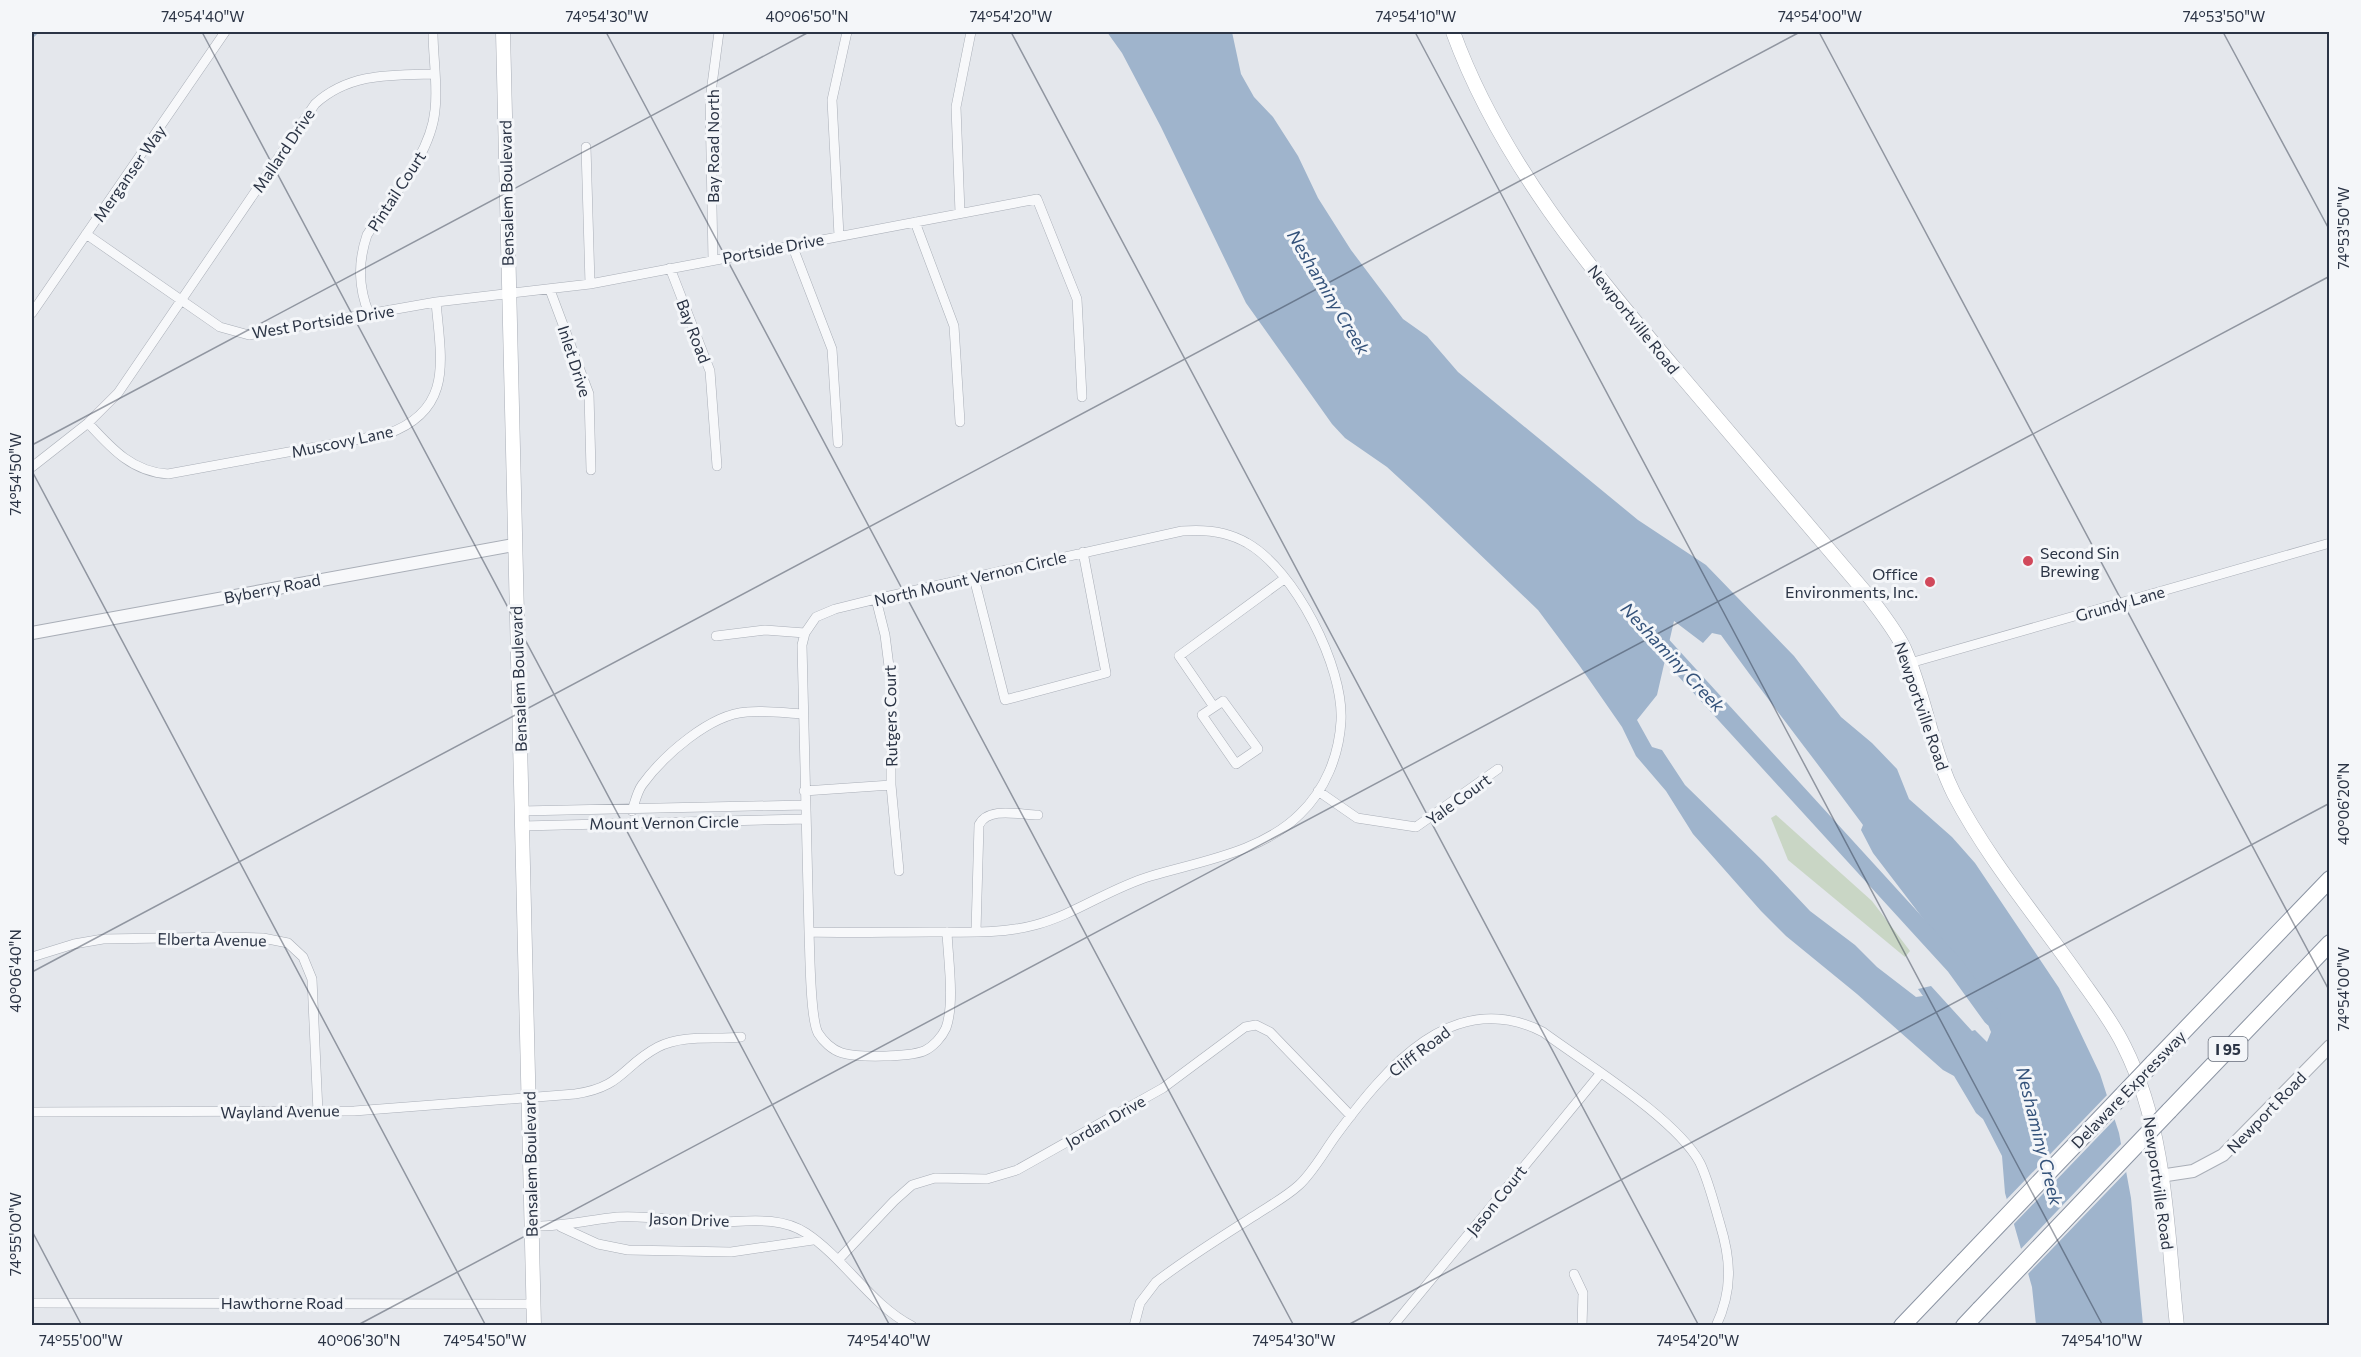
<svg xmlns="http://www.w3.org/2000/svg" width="2361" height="1357" font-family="Commissioner,sans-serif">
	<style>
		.green { fill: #c9d6c5 }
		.water { fill: #9fb4cc; fill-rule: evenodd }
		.pier { fill: #e4e7ec }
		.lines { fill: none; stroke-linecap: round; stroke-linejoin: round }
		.stream { stroke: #9fb4cc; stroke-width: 3 }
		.river { stroke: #9fb4cc; stroke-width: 18 }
		.minor-casing { stroke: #a9aeb7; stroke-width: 10 }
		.tertiary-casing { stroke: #a9aeb7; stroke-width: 14 }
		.secondary-casing { stroke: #a9aeb7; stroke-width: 15 }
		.motorway-casing { stroke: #8b94a3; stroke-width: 18 }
		.minor { stroke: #f7f8fa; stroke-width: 9 }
		.tertiary { stroke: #f7f8fa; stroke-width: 12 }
		.secondary { stroke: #fff; stroke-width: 14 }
		.motorway { stroke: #fff; stroke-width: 16 }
		.motorway-bridge-casing { stroke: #8b94a3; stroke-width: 18; stroke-linecap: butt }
		.motorway-bridge { stroke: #fff; stroke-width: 16 }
		.ticks { fill: none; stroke: #2b3445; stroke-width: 1.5; stroke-opacity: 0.45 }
		.poi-dot { fill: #d1495b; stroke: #f4f6f9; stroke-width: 2 }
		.labels { text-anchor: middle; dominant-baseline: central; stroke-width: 6; stroke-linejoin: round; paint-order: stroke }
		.shield { fill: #f4f6f9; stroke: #676e7b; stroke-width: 1.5 }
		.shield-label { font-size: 15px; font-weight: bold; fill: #2b3445 }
		.street-label { font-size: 16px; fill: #2b3445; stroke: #f4f6f9 }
		.poi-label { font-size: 16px; fill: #2b3445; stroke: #f4f6f9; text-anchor: start }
		.water-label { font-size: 18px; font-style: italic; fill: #34527a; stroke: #f4f6f9 }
		.neatline { fill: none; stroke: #2b3445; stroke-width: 2 }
		.ticks-label { font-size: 15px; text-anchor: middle; fill: #2b3445 }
	</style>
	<rect width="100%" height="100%" fill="#e4e7ec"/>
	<!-- green -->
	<path class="green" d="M1776 815 1872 901 1910 951 1905 957 1788 860 1771 818Z"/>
	<!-- water -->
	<path class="water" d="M1107 32H1232L1241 74 1254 97 1273 117 1298 156 1318 198 1351 250 1403 319 1427 336 1458 372 1638 520 1706 565 1794 656 1841 717 1872 743 1897 769 1909 799 1952 837 1975 863 2059 988 2100 1074 2119 1133 2131 1198 2143 1325H2036L2032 1287 2005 1193 2002 1156 1983 1119 1976 1113 1954 1076 1943 1070 1857 994 1786 936 1761 911 1693 834 1666 791 1636 756 1622 727 1579 665 1538 610 1424 501 1387 467 1345 438 1332 424 1246 303 1161 127 1122 53ZM1674 621 1703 643 1712 633 1721 635C1767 699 1816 761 1863 825L1861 830 1873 853 1970 980 1991 1032 1987 1042 1975 1030 1972 1031 1931 986 1918 989 1923 996 1916 997 1877 967 1855 945 1810 911 1763 861 1685 785 1662 750 1652 747 1637 720 1657 695Z"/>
	<!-- pier -->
	<path class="pier" d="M2109 1093 2117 1117 2010 1228 2004 1202Z
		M2123 1142 2129 1169 2025 1277 2017 1253Z"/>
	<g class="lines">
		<!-- stream -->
		<path class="stream" d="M32 37 37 32"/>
		<!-- river -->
		<path class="river" d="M1650 632 1955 966 1992 1017"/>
		<defs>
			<path id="minor" d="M586 147 590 284
				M960 213 956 107 971 32
				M915 222 954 326 960 422
				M86 234 220 327 249 335 436 302 590 284 1037 199 1077 299 1082 397
				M839 236 832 100 847 32
				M792 245 832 349 838 443
				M713 260 710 100 719 32
				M670 268 710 371 717 466
				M550 290 589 394 591 470
				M32 313 225 32
				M369 314C358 286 358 262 367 235 391 198 431 155 435 110 438 85 433 57 433 32
				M88 423C111 448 132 472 168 474L387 434C454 410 441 360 436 302
				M32 467 88 423 118 393 315 104C349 73 390 75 434 74
				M974 578 1005 700 1106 673 1083 552
				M876 599 885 635 891 682V785L899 871
				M716 636 765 630 805 633
				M1910 663 2330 543
				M1214 707 1223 701 1258 749 1236 764 1202 715 1214 707 1179 656 1284 579
				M804 791 891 785
				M1318 791 1357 818 1416 827 1498 769
				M521 811 805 805
				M632 811C635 802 637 792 642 785 663 756 710 714 747 712 765 710 784 713 803 714
				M522 826 806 819
				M976 931 979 825C988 806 1020 815 1038 815
				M809 932C850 933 890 932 931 932 965 932 1002 934 1035 925 1076 914 1110 888 1151 876 1201 861 1262 852 1300 814 1325 790 1339 756 1341 721 1344 667 1295 570 1247 543 1227 531 1205 529 1182 531L876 599 835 609 816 617 805 633 802 645 809 932C810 952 810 1018 818 1033 823 1041 832 1050 842 1053 859 1058 908 1057 924 1051 933 1047 942 1037 946 1028 955 1003 948 958 947 932
				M32 957 74 944 103 939 226 937 263 938 288 943 303 957 312 979 318 1112
				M32 1112 354 1111 575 1094C623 1087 622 1066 658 1047 684 1034 714 1040 741 1037
				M532 1226C561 1227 588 1220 617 1217 647 1215 678 1221 708 1222 741 1223 777 1214 806 1233 845 1259 870 1304 912 1326
				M561 1227 598 1244 628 1250 731 1252 813 1240
				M839 1259 894 1201 912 1185 935 1178 987 1179 1017 1170 1163 1088 1245 1027 1256 1025 1270 1032 1351 1116
				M1574 1274 1583 1293 1582 1326
				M32 1303 533 1304
				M1134 1326 1140 1303 1156 1282C1187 1258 1221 1237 1254 1216 1269 1206 1286 1197 1299 1185 1314 1171 1325 1150 1337 1134 1386 1068 1453 986 1543 1032 1585 1063 1677 1119 1700 1163 1709 1182 1714 1204 1720 1224 1731 1260 1733 1290 1716 1326
				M1393 1326 1600 1074"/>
			<path id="tertiary" d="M32 633 513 545
				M2160 1176 2193 1171 2223 1155 2330 1046"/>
			<path id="secondary" d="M503 32 534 1326
				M1453 32C1500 161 1589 267 1677 371 1741 447 1806 523 1871 599 1883 615 1895 630 1904 648 1925 695 1931 748 1954 794 1989 861 2039 919 2082 981 2097 1002 2113 1023 2124 1046 2167 1131 2167 1233 2177 1326"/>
			<path id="motorway" d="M2153 1063 2330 879
				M2169 1111 2330 943
				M1902 1326 1964 1261
				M1964 1326 1980 1309"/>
		</defs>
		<!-- minor casing -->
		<use href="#minor" class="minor-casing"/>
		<!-- tertiary casing -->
		<use href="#tertiary" class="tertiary-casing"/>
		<!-- secondary casing -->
		<use href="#secondary" class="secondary-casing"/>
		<!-- motorway casing -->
		<use href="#motorway" class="motorway-casing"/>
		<!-- minor -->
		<use href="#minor" class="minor"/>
		<!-- tertiary -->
		<use href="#tertiary" class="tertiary"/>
		<!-- secondary -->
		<use href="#secondary" class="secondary"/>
		<!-- motorway -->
		<use href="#motorway" class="motorway"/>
		<defs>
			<path id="motorway-bridge" d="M1964 1261 2153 1063
				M1980 1309 2169 1111"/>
		</defs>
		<!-- motorway-bridge casing -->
		<use href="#motorway-bridge" class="motorway-bridge-casing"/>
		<!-- motorway-bridge -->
		<use href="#motorway-bridge" class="motorway-bridge"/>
	</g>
	<!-- ticks -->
	<path class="ticks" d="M202 32 890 1326M606 32 1294 1326M1011 32 1699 1326M1415 32 2103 1326M1819 32 2330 992M2223 32 2330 231M32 445 809 32M32 471 486 1326M32 972 1800 32M32 1231 82 1326M356 1326 2330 276M1346 1326 2330 803"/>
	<!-- markers -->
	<g class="poi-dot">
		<circle cx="2028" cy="561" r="6"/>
		<circle cx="1930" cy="582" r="6"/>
	</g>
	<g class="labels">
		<!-- shield labels -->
		<rect class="shield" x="2208.5" y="1037" width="39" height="24" rx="4.5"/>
		<g class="shield-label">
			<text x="2228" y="1049">I 95</text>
		</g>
		<!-- street labels -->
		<g class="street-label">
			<text transform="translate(712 146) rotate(-90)">Bay Road North</text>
			<text transform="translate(283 150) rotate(-56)">Mallard Drive</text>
			<text transform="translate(129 173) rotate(-55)">Merganser Way</text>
			<text transform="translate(396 191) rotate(-57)">Pintail Court</text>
			<text transform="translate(506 193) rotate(-91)">Bensalem Boulevard</text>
			<text transform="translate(773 248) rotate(-11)">Portside Drive</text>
			<text transform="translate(1634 319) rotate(51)">Newportville Road</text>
			<text transform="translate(323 321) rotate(-9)">West Portside Drive</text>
			<text transform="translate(694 331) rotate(69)">Bay Road</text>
			<text transform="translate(575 361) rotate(72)">Inlet Drive</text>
			<text transform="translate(342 441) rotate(-12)">Muscovy Lane</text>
			<text transform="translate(970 578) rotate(-13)">North Mount Vernon Circle</text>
			<text transform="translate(272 588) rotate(-11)">Byberry Road</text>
			<text transform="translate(2120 603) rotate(-16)">Grundy Lane</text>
			<text transform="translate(518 679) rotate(-92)">Bensalem Boulevard</text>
			<text transform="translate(1922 706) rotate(71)">Newportville Road</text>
			<text transform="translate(890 716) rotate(-91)">Rutgers Court</text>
			<text transform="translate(1458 799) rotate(-36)">Yale Court</text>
			<text transform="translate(664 822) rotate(-1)">Mount Vernon Circle</text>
			<text transform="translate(212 939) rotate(1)">Elberta Avenue</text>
			<text transform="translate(1419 1051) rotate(-37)">Cliff Road</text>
			<text transform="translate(2128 1089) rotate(-46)">Delaware Expressway</text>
			<text transform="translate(280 1111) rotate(-1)">Wayland Avenue</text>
			<text transform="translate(2266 1112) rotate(-46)">Newport Road</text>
			<text transform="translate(1105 1121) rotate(-30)">Jordan Drive</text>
			<text transform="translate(530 1164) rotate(-91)">Bensalem Boulevard</text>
			<text transform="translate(2159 1183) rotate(82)">Newportville Road</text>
			<text transform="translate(1496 1200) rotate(-51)">Jason Court</text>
			<text transform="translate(689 1219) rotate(2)">Jason Drive</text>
			<text x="282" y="1302">Hawthorne Road</text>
		</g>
		<!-- poi labels -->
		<g class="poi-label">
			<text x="2040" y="552">Second Sin<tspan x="2040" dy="18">Brewing</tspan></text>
			<text x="1918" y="573" text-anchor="end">Office<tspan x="1918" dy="18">Environments, Inc.</tspan></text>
		</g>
		<!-- water labels -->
		<g class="water-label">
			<text transform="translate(1329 292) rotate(59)">Neshaminy Creek</text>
			<text transform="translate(1673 657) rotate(47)">Neshaminy Creek</text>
			<text transform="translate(2040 1136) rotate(76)">Neshaminy Creek</text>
		</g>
	</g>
	<!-- border -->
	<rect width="2361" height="1357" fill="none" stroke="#f4f6f9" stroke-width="66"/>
	<rect x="33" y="33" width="2295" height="1291" class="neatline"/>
	<g class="ticks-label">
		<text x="203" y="22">74°54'40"W</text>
		<text x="607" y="22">74°54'30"W</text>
		<text x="807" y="22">40°06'50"N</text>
		<text x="1011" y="22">74°54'20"W</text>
		<text x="1416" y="22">74°54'10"W</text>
		<text x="1820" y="22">74°54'00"W</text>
		<text x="2224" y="22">74°53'50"W</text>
		<text transform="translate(2344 228) rotate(-90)" y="5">74°53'50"W</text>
		<text transform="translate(16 474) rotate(-90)" y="5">74°54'50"W</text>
		<text transform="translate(2344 804) rotate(-90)" y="5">40°06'20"N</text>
		<text transform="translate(16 971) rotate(-90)" y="5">40°06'40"N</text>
		<text transform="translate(2344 989) rotate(-90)" y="5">74°54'00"W</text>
		<text transform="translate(16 1234) rotate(-90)" y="5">74°55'00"W</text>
		<text x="81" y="1346">74°55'00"W</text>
		<text x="359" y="1346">40°06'30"N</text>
		<text x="485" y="1346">74°54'50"W</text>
		<text x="889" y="1346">74°54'40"W</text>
		<text x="1294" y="1346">74°54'30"W</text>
		<text x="1698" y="1346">74°54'20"W</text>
		<text x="2102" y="1346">74°54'10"W</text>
	</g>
</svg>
